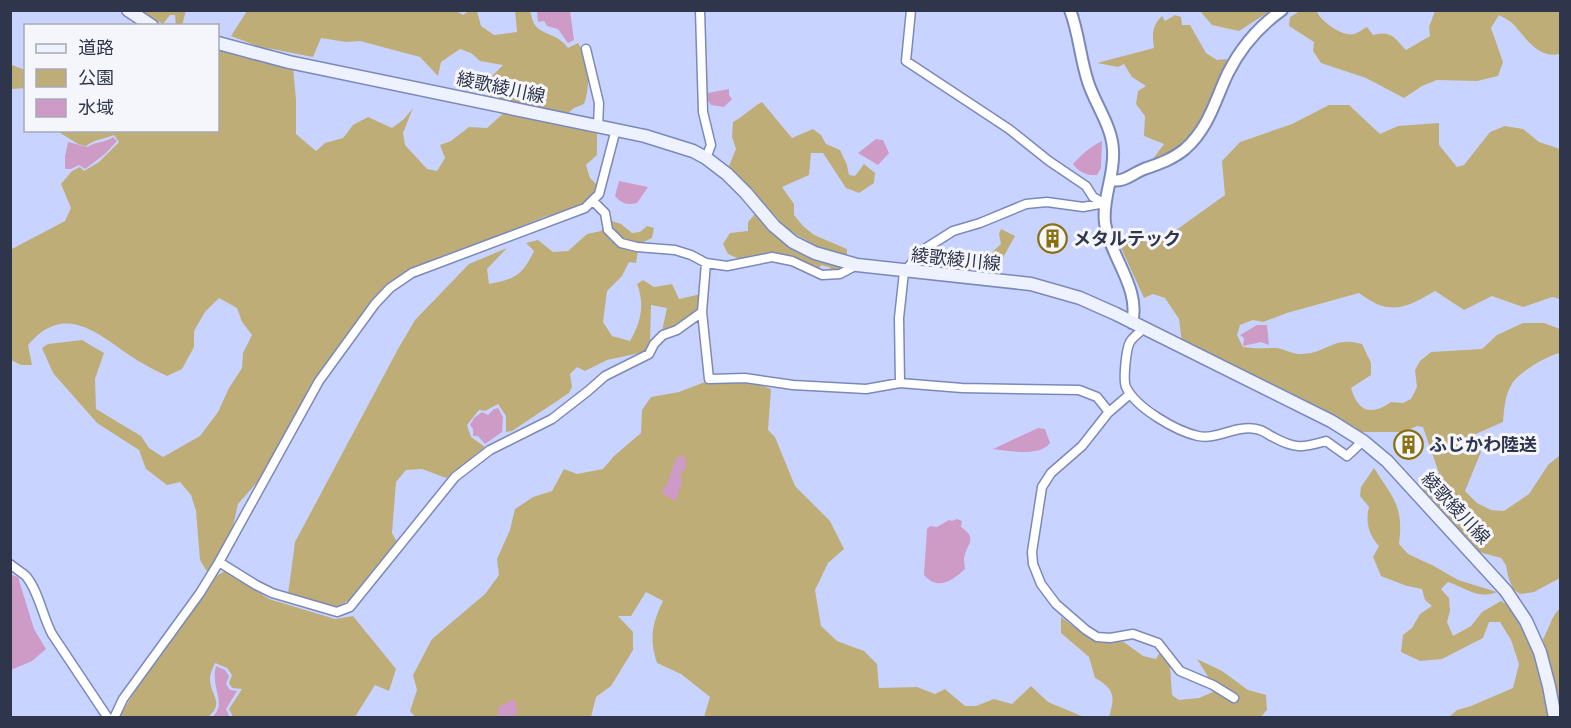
<svg xmlns="http://www.w3.org/2000/svg" width="1571" height="728" font-family="Quicksand,'Noto Sans JP',sans-serif">
	<style>
		.green { fill: #bfad77 }
		.water { fill: #cd9bc5 }
		.lines { fill: none; stroke-linecap: round; stroke-linejoin: round }
		.minor-casing { stroke: #7b89ba; stroke-width: 11 }
		.tertiary-casing { stroke: #7b89ba; stroke-width: 14 }
		.secondary-casing { stroke: #7b89ba; stroke-width: 15 }
		.minor { stroke: #fff; stroke-width: 8 }
		.tertiary { stroke: #fff; stroke-width: 10 }
		.secondary { stroke: #eef1fe; stroke-width: 12 }
		.labels { text-anchor: middle; dominant-baseline: central; stroke-width: 6; stroke-linejoin: round; paint-order: stroke }
		.street-label { font-size: 18px; fill: #2f354a; stroke: #f5f6fc }
		.poi-label { font-size: 18px; font-weight: bold; fill: #2f354a; stroke: #f5f6fc; text-anchor: start }
	</style>
	<rect width="100%" height="100%" fill="#c8d4ff"/>
	<!-- green -->
	<path class="green" d="M455 10 463 15 469 11H477L481 26 494 35 517 32 515 11H530C532 15 532 22 535 25 542 35 557 33 568 48L578 43C589 60 591 86 584 104L574 108 566 115 487 96 490 78 503 65 480 61 471 53 460 49 441 62 438 76 420 57 360 41 346 42 321 38 313 57 257 46 231 36 247 11Z
		M1298 10 1317 12C1321 21 1342 37 1354 34 1358 33 1363 29 1367 27L1373 35C1391 30 1394 37 1406 50L1430 36 1429 27 1435 11H1560V54C1539 59 1527 40 1515 26 1511 21 1504 18 1499 15L1491 28 1503 62 1498 76 1477 81 1437 80 1422 86 1404 98 1366 78 1321 63 1313 51 1314 42 1289 26 1290 17 1297 13Z
		M140 11 186 10V11L182 25 176 26 175 15H170L163 24Z
		M1200 11H1270L1239 31 1212 25Z
		M1175 15 1181 17 1182 25H1190L1206 53 1217 60 1227 59C1219 83 1208 121 1189 138 1179 148 1166 154 1153 159L1164 144 1144 136 1145 116 1136 104 1138 91 1146 86 1132 77 1124 64 1118 67 1097 63 1154 48C1152 34 1152 26 1162 16L1165 21Z
		M218 49 293 67 296 100V134L316 151 325 143 343 138 353 125 368 117 392 128 404 119 413 108 403 133 405 145 427 169 437 171 445 158 440 145 451 141 469 127 487 128 506 111 597 129V155L586 165 590 178 599 187 591 199 579 206 544 217 408 272 388 284 372 302 300 409 260 479 238 504 232 531 208 573 200 560 196 511 191 495 180 482 167 485 146 469 139 450 97 423 53 373 42 348 48 344 82 340 104 353 95 379 96 409 141 436 149 448 163 457 200 436 218 412 229 388 242 368 243 353 252 335 242 322 237 308 219 298 205 312 194 331V347L182 369 167 376C159 372 150 368 142 363 104 341 68 297 28 345L32 365H21L11 360 10 250 65 221 71 208 61 184 72 171 80 167 84 171 99 162 119 142 114 135C104 139 95 139 86 146L78 144 57 131 218 130Z
		M12 65 25 70 26 88 11 89V102L10 66Z
		M762 102 792 138 813 129 821 135 826 144 840 150 847 165 849 175 855 176 864 164 875 173 874 183 859 193 846 188 823 153H811L809 175 782 187 794 204V215L803 226 814 235 847 249V257L817 246 788 230 729 166 736 149 732 137 733 122C744 116 751 108 762 102Z
		M1329 105H1349L1380 134 1398 126 1439 123V145L1457 167 1464 165 1490 132 1505 126 1523 129 1539 142 1560 149V299L1552 297 1523 307 1492 296 1464 310 1435 291C1405 309 1389 316 1359 293L1287 313 1263 322 1253 320 1240 325 1237 335 1243 347C1256 349 1264 348 1276 348 1285 349 1294 355 1303 354 1328 353 1332 336 1362 344L1371 363V375L1351 388C1358 412 1371 416 1391 402L1403 403 1411 399 1417 387 1415 370 1420 361 1431 352 1482 349 1497 335 1523 323H1544L1560 329V353C1548 355 1518 373 1512 384 1505 394 1504 410 1503 422L1469 437 1481 452 1465 491 1477 503 1491 510 1504 511 1529 494 1548 465 1560 455V578L1534 592 1520 594 1513 589 1508 576 1506 565 1501 558 1479 552 1422 488 1439 473 1423 427 1417 426 1403 432H1359L1182 343 1179 319 1165 298 1153 294 1144 298 1118 241 1124 236 1148 242 1158 243 1225 195 1222 161 1240 142 1292 124Z
		M756 213 826 262 845 268 833 271 829 267 821 265 818 271 789 256 769 252 751 260H742L728 254 723 244 730 233 748 231V222Z
		M609 220 621 224 632 233 640 232 647 226 654 228 652 238 639 244 636 263 629 262 622 276 607 291 603 322 612 336 630 341C641 322 645 304 637 284L643 280 654 287 672 284 679 299 701 294 697 310 672 327 662 331 667 308 651 305 650 344 644 352 607 360 585 371 577 367 570 374 572 387 569 393 512 431 506 432V416L498 404 485 411 479 410 467 425 471 437 485 447 446 478 422 469 406 470 396 482 392 533 398 544 357 596 335 608 288 594 295 542 398 349 415 320 469 264 507 248 487 269 489 284C516 279 522 275 534 251L526 243 538 240 553 252 568 251 587 234 601 231Z
		M1001 229 1015 236 993 276 916 267 924 254 936 247 982 268 986 258 1001 244 999 234Z
		M747 380 771 389 768 430 775 437 795 486 830 521 844 549 828 563 815 590 821 626 837 641 864 651 877 664 879 688 917 687 935 694 945 689 965 706H976L994 699 1012 704 1031 686 1048 702 1084 717H704L710 697 681 674 657 663C649 638 652 624 663 601L646 592 631 616H618L633 632V650L611 686 596 697 591 717 416 718 410 711 417 690 413 675 432 639 485 594 499 575 497 559 510 530 515 509 533 497 552 491 564 469 577 474 603 469 614 456 641 433 642 410 651 397 679 392 705 382Z
		M1374 468C1393 498 1404 506 1399 544L1408 554 1434 566 1458 580 1497 592C1478 600 1466 588 1448 582L1441 589 1449 598 1450 611 1447 622 1453 636 1471 626 1482 612 1501 601C1530 616 1544 687 1549 717H1449L1457 710 1471 706 1513 688 1519 664 1511 640 1500 622H1489L1483 638 1442 659 1420 661 1401 652 1403 635 1412 628 1420 614 1432 606 1425 600 1422 589 1407 586 1381 576 1373 557 1379 546C1369 535 1365 522 1369 507L1360 496 1361 487Z
		M225 571 269 599 335 619 353 616 396 669 389 691 375 685 355 717H231L232 715 229 709 242 689 232 688 229 683 232 675 227 668 215 663C213 667 211 672 210 677 209 696 226 702 208 717L118 718 174 631 216 576Z
		M1560 608V717L1543 639C1550 627 1551 617 1560 608Z
		M1061 617 1077 629 1099 640 1124 642 1143 656 1156 659 1160 652 1170 666 1172 695 1179 700 1199 698 1213 692 1207 675 1197 659 1222 671 1248 690 1266 695 1267 710 1260 718 1109 717C1115 697 1115 689 1095 678L1089 657 1061 633Z"/>
	<!-- water -->
	<path class="water" d="M537 11H570L574 40 568 43 558 29 547 26 544 21 538 22Z
		M729 89V95L732 99 724 107 711 105 705 96 708 93Z
		M113 137 117 141 105 154 85 169 79 165 71 169H65V157L68 142 88 147C96 141 105 143 113 137Z
		M876 139 883 140 889 153 878 165 858 153Z
		M1102 141 1101 168 1097 175C1088 176 1078 172 1073 164 1082 154 1090 147 1102 141Z
		M619 181 648 187 637 203C627 205 622 204 615 196Z
		M1257 325H1267L1269 345 1261 342 1243 346 1244 338 1240 335Z
		M498 408 503 417 502 432 485 444 478 436H473V429L470 425 474 418 482 412 488 415 494 409Z
		M1038 428 1045 429 1050 443C1040 457 1009 451 993 449Z
		M685 456 686 467 680 475 682 482 676 501 661 493C671 480 670 471 677 457Z
		M957 519 962 521 961 527C979 539 966 544 964 559 964 560 965 568 965 569 952 581 938 591 924 575L927 529 930 526 937 527 949 520 952 521Z
		M10 574 18 577 34 629 46 649 32 661 11 670Z
		M216 666 225 670 229 676 226 684 230 690 237 691 226 709 229 715 228 717H212C228 704 210 688 216 666Z
		M512 700 515 701 518 713 514 715V717H498V707Z"/>
	<g class="lines">
		<defs>
			<path id="minor" d="M700 10 703 112 711 145 706 158
				M911 10 906 61 1009 129 1049 161 1086 186 1093 197 1104 203
				M586 49 599 103 598 126
				M593 201 605 213 608 230 621 243 637 247 675 250 691 255 706 263 727 266 772 257 792 261 822 275 840 274 857 265
				M706 263 702 312 709 379 745 378 793 385 866 389 900 383 962 388 1079 390 1097 397 1109 412
				M1143 329C1139 333 1133 337 1130 342 1126 349 1123 380 1126 387 1136 408 1176 431 1198 436 1217 440 1235 425 1256 429 1263 430 1267 434 1273 437 1295 449 1302 448 1326 441L1347 456 1363 441
				M900 383 899 318 904 272 923 250 953 231 980 223 1026 204 1047 202 1083 207 1105 203
				M1130 394 1108 413 1082 446 1051 473 1042 487 1032 552 1033 564 1041 584 1056 604 1086 630 1097 637 1110 638 1133 634 1158 643 1180 671 1213 685 1234 698
				M219 562 256 585 272 593 337 612 350 607 455 477 490 450 552 419 588 391 605 376 649 354 654 344 663 335 677 330 702 312
				M10 564C15 568 21 572 26 576 39 592 42 615 52 634L108 718
				M114 718 123 699 200 593 219 562 319 381 375 304 390 288 412 273 585 208 599 194 616 129"/>
			<path id="tertiary" d="M1070 10C1079 33 1080 58 1088 82 1095 104 1112 126 1113 150 1115 175 1102 198 1105 223 1110 257 1141 288 1132 323
				M1110 180C1124 183 1132 174 1144 169 1159 164 1173 159 1185 149 1209 128 1215 100 1228 73 1241 47 1258 27 1282 10"/>
			<path id="secondary" d="M128 10 152 26
				M218 43 289 62 645 136 693 151 706 158 727 174 746 193 774 226 793 242 815 253 857 265 1031 284 1080 298 1116 314 1331 421 1363 441 1387 461 1506 591 1526 621 1540 652 1549 686 1555 718"/>
		</defs>
		<!-- minor casing -->
		<use href="#minor" class="minor-casing"/>
		<!-- tertiary casing -->
		<use href="#tertiary" class="tertiary-casing"/>
		<!-- secondary casing -->
		<use href="#secondary" class="secondary-casing"/>
		<!-- minor -->
		<use href="#minor" class="minor"/>
		<!-- tertiary -->
		<use href="#tertiary" class="tertiary"/>
		<!-- secondary -->
		<use href="#secondary" class="secondary"/>
	</g>
	<!-- icons -->
	<defs>
		<symbol id="building-ring" viewBox="-11 -11 22 22"><circle r="9.5" fill="#f5f6fc" stroke="#897011" stroke-width="1.5"/><path d="M-4-6H4V6H1V3H-1V6H-4ZM-2.5-4.3h1.7v1.8h-1.7ZM.8-4.3h1.7v1.8H.8ZM-2.5-1h1.7V.8h-1.7ZM.8-1h1.7V.8H.8Z" fill="#897011"/></symbol>
	</defs>
	<g fill-rule="evenodd">
		<use href="#building-ring" x="1036" y="222" width="33" height="33"/>
		<use href="#building-ring" x="1392" y="428" width="33" height="33"/>
	</g>
	<g class="labels">
		<!-- street labels -->
		<g class="street-label">
			<text transform="translate(501 87) rotate(12)">綾歌綾川線</text>
			<text transform="translate(956 259) rotate(6)">綾歌綾川線</text>
			<text transform="translate(1456 508) rotate(47)">綾歌綾川線</text>
		</g>
		<!-- poi labels -->
		<g class="poi-label">
			<text x="1073" y="238">メタルテック</text>
			<text x="1429" y="444">ふじかわ陸送</text>
		</g>
	</g>
	<!-- border -->
	<rect width="1571" height="728" fill="none" stroke="#2f354a" stroke-width="24"/>
	<!-- legend -->
	<rect x="24" y="24" width="195" height="108" fill="#f5f6fc" stroke="#a6a9b5" stroke-width="1.5"/>
	<rect x="36" y="44" width="30" height="9" fill="#eef1fe" stroke="#a6a9b5" stroke-width="1.5"/>
	<text x="78" y="54" font-size="18" fill="#2f354a">道路</text>
	<rect x="36" y="69" width="30" height="18" fill="#bfad77" stroke="#a6a9b5" stroke-width="1.5"/>
	<text x="78" y="84" font-size="18" fill="#2f354a">公園</text>
	<rect x="36" y="99" width="30" height="18" fill="#cd9bc5" stroke="#a6a9b5" stroke-width="1.5"/>
	<text x="78" y="114" font-size="18" fill="#2f354a">水域</text>
</svg>
